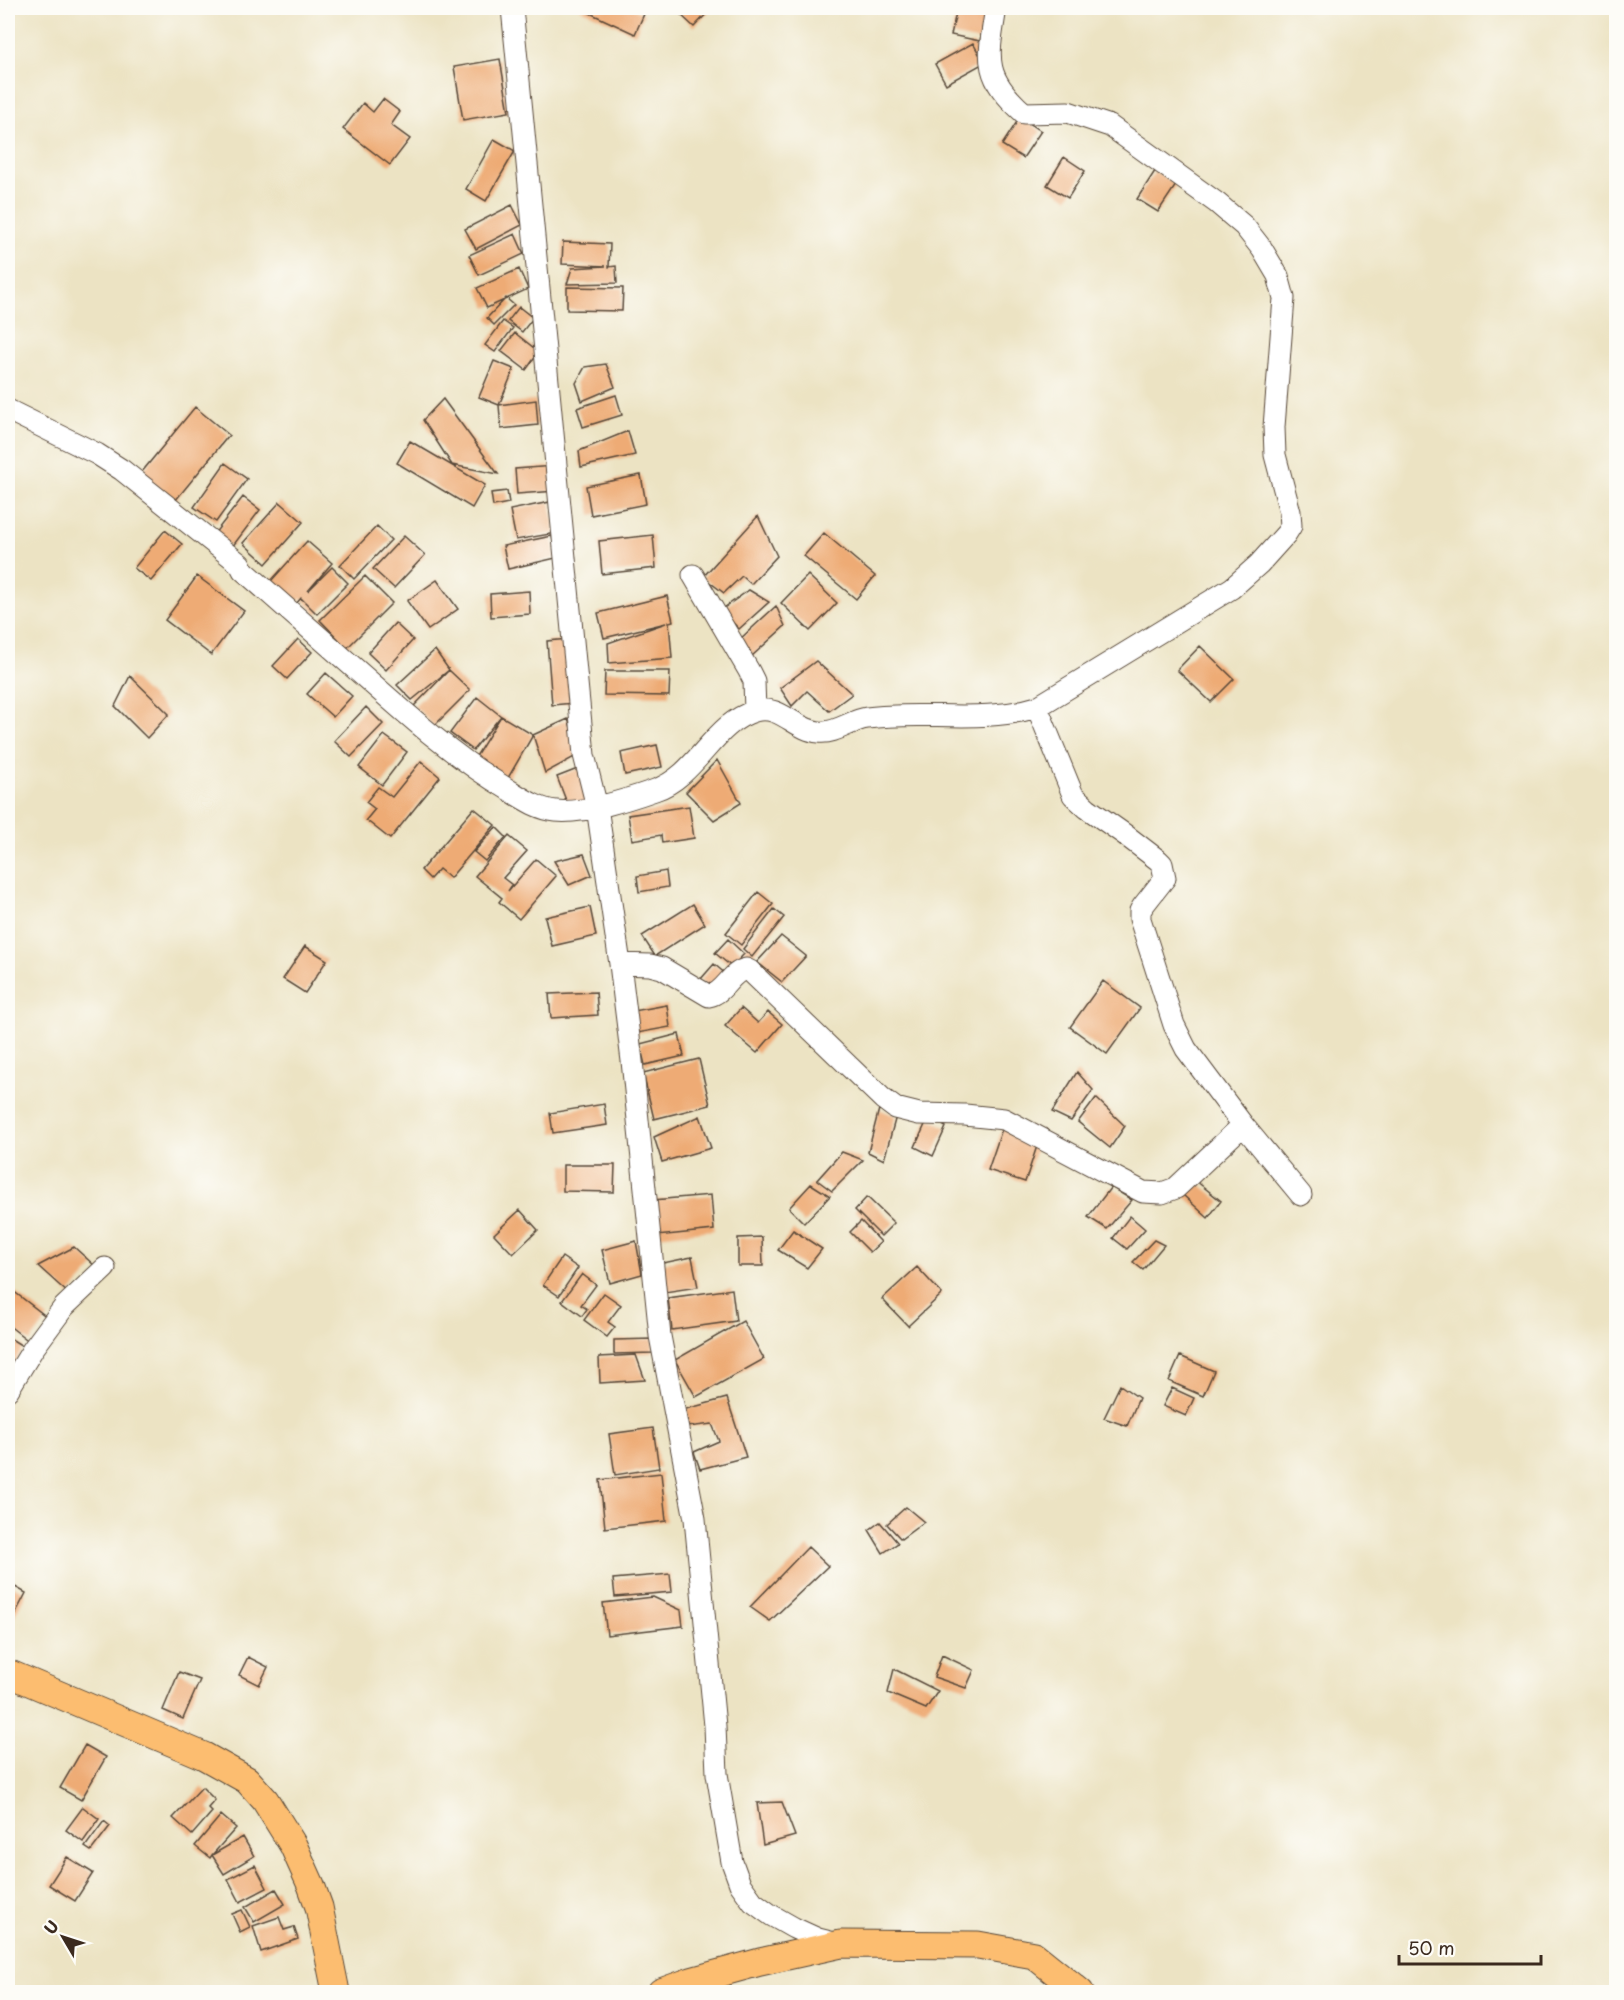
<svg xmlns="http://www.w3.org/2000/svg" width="1624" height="2000" font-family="'Playpen Sans',sans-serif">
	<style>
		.building { fill: #eeab75 }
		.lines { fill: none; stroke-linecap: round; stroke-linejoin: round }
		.minor-casing { stroke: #564637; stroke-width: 23 }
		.major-casing { stroke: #564637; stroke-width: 29 }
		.minor { stroke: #fff; stroke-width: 21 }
		.major { stroke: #fcbd6f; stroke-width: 27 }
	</style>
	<rect width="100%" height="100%" fill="#fdfcf7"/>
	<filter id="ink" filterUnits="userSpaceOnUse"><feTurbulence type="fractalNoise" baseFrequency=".0167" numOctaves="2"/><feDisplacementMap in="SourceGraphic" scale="12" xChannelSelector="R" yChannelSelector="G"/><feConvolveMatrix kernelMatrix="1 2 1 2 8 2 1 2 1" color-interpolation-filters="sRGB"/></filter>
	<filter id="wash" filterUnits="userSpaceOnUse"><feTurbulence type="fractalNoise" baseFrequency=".008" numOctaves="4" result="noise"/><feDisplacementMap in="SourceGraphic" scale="24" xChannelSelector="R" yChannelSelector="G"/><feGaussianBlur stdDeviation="1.35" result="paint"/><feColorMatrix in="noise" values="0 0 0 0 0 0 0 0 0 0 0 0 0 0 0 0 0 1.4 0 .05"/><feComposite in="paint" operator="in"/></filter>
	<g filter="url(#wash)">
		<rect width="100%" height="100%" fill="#ece3c3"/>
		<g id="blocks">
			<!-- building -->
			<path class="building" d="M579 8H632L644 14 635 34Z
				M685 8H712L694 27 680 14Z
				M957 8H986L980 41 951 35Z
				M973 43 984 63 946 84 935 64Z
				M500 59 509 112 463 120 454 67Z
				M383 99 400 112 391 125 410 139 390 165 343 129 363 103 373 112Z
				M1020 117 1041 131 1023 158 1002 145Z
				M494 139 515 151 486 201 466 189Z
				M1064 157 1085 171 1068 198 1047 185Z
				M1155 171 1176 185 1158 212 1137 199Z
				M512 205 522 225 476 249 465 229Z
				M515 234 524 254 479 275 469 255Z
				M563 242 610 244 609 267 616 266 617 283 567 284 572 268 606 266 562 264Z
				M519 269 528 289 487 308 477 288Z
				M567 287 623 288 622 311 567 310Z
				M506 298 514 305 494 325 487 318Z
				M519 307 533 318 522 332 508 321Z
				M503 321 513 328 495 352 485 345Z
				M515 333 539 352 526 370 501 351Z
				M494 361 514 369 499 405 479 397Z
				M606 364 615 387 582 401 576 383 585 367Z
				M616 395 622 415 583 427 577 408Z
				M443 399 498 474 452 465 423 420Z
				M536 400 538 425 501 429 499 405Z
				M195 407 229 435 175 501 141 473Z
				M628 431 635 455 581 467 579 451Z
				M410 441 485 485 472 508 397 463Z
				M225 463 247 479 216 522 194 507Z
				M554 466 556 491 517 494 515 469Z
				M641 475 646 504 591 515 586 486Z
				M507 491 509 503 493 506 491 493Z
				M243 497 260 510 232 547 214 534Z
				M280 502 303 522 266 564 243 543Z
				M550 502 556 533 516 540 510 510Z
				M758 516 777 556 751 584 742 576 724 593 703 577Z
				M377 526 391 540 354 579 340 565Z
				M165 530 182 544 151 581 134 568Z
				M824 533 875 576 856 599 804 556Z
				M653 535 656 568 602 574 599 541Z
				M404 536 425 555 394 588 373 569Z
				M552 536 556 558 508 569 503 546Z
				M307 541 332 563 308 591 332 567 348 583 317 614 301 598 296 604 271 581Z
				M808 575 837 603 810 631 781 603Z
				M197 576 244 611 211 655 165 620Z
				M365 576 392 603 347 648 320 620Z
				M437 580 458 609 428 630 407 601Z
				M749 590 769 602 739 629 721 610Z
				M529 591 530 614 491 617 490 594Z
				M667 596 673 621 669 622 672 658 609 663 608 643 666 623 604 638 598 613Z
				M776 606 785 626 752 656 738 641Z
				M395 623 413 640 386 670 368 653Z
				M298 639 312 652 287 679 273 666Z
				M569 639 574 703 552 705 547 641Z
				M1200 646 1234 679 1211 702 1177 670Z
				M435 650 449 670 470 690 434 726 414 706 449 670 412 700 397 685Z
				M816 661 852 694 829 711 807 691 792 706 780 688Z
				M605 671H670L669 696 604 695Z
				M326 673 352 696 333 717 307 694Z
				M130 676 169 714 147 738 115 706Z
				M477 697 501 716 473 750 450 733Z
				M366 707 383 724 351 757 334 741Z
				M501 716 533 735 508 778 475 758Z
				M568 719 580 754 545 773 533 735Z
				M384 735 407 752 382 785 359 767Z
				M657 745 662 767 625 775 621 753Z
				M717 760 741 803 714 820 686 792Z
				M421 761 440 777 390 839 366 820 375 809 366 802 378 787 392 797Z
				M580 768 592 800 569 808 557 777Z
				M689 806 694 838 662 843 661 835 632 840 628 815Z
				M474 808 495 825 450 878 439 869 430 879 421 870Z
				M496 827 506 837 485 861 474 852Z
				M509 836 527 851 503 878 512 885 508 891 536 859 556 876 519 919 499 902 502 898 475 876Z
				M584 854 592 875 569 885 554 861Z
				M666 871 668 887 639 892 637 876Z
				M758 892 773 904 741 945 726 933Z
				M693 904 705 924 655 956 642 936Z
				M590 907 596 936 552 946 545 917Z
				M774 909 784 917 752 957 743 949Z
				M781 936 806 956 782 982 757 962Z
				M728 939 744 954 732 967 715 953Z
				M305 946 327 960 305 993 283 979Z
				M714 964 727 975 713 991 700 980Z
				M1103 981 1140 1008 1107 1054 1070 1027Z
				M596 992 598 1015 551 1018 549 994Z
				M667 1005 670 1027 632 1034 628 1012Z
				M741 1008 758 1023 768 1012 782 1024 757 1053 725 1026Z
				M679 1034 684 1056 645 1065 640 1044Z
				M699 1059 710 1105 654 1119 643 1073Z
				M1077 1072 1093 1090 1071 1121 1052 1112Z
				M1096 1098 1125 1126 1110 1148 1078 1122Z
				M604 1104 607 1125 553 1133 550 1113Z
				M879 1109 896 1116 884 1160 868 1152Z
				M700 1116 711 1148 662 1162 654 1137Z
				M928 1118 946 1127 933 1156 915 1147Z
				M1002 1129 1039 1140 1025 1182 988 1170Z
				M842 1152 863 1160 832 1191 817 1180Z
				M563 1165H615L614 1192 563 1191Z
				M1196 1181 1221 1201 1208 1218 1183 1195Z
				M811 1184 830 1196 804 1223 789 1208Z
				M1111 1187 1132 1200 1107 1229 1088 1217Z
				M711 1195 714 1230 657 1236 653 1200Z
				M867 1197 894 1223 881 1236 855 1210Z
				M520 1210 538 1230 513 1254 494 1234Z
				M1130 1216 1145 1229 1127 1249 1113 1238Z
				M861 1221 881 1242 870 1252 850 1232Z
				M793 1230 822 1249 807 1268 778 1250Z
				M762 1237 763 1266H738V1238Z
				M1154 1240 1164 1245 1143 1270 1133 1262Z
				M636 1241 642 1274 610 1283 602 1250Z
				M74 1247 95 1266 69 1294 38 1266Z
				M562 1257 578 1268 559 1296 543 1285Z
				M692 1257 698 1287 665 1292 663 1263Z
				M917 1267 942 1294 908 1326 882 1299Z
				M582 1274 596 1285 581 1305 587 1309 582 1316 562 1301Z
				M8 1287 48 1318 30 1342 8 1325Z
				M732 1289 736 1321 672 1330 668 1298Z
				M604 1293 621 1305 608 1322 615 1327 607 1337 584 1320Z
				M743 1321 764 1359 696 1397 675 1360Z
				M8 1337 24 1347 8 1373Z
				M653 1339V1353L614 1354V1340Z
				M636 1355 645 1380 600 1383 599 1357Z
				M1180 1356 1214 1371 1203 1396 1169 1381Z
				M1120 1385 1139 1398 1127 1426 1104 1418Z
				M1172 1388 1194 1398 1186 1416 1163 1406Z
				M727 1398 746 1457 700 1469 694 1452 719 1441 712 1424 688 1427 686 1409Z
				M653 1428 659 1468 615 1475 609 1434Z
				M661 1473 666 1521 605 1528 600 1480Z
				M906 1507 924 1522 901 1539 887 1524Z
				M880 1522 898 1543 883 1553 869 1530Z
				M808 1547 828 1566 770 1621 750 1607Z
				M670 1574 672 1592 615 1597 613 1579Z
				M8 1583 26 1593 8 1628Z
				M653 1597 681 1610 683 1626 607 1635 603 1603Z
				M942 1655 974 1670 966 1688 934 1677Z
				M248 1657 268 1667 259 1685 239 1675Z
				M894 1669 938 1691 926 1709 888 1693Z
				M179 1672 200 1680 183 1719 163 1710Z
				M85 1745 106 1757 81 1800 60 1788Z
				M202 1787 215 1800 208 1808 212 1812 192 1835 173 1818Z
				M782 1802 795 1836 763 1845 757 1803Z
				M83 1807 99 1819 83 1842 66 1830Z
				M221 1815 236 1828 212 1855 243 1837 254 1856 224 1874 212 1855 210 1858 195 1846Z
				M104 1821 110 1826 91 1851 85 1847Z
				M67 1857 93 1873 75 1901 49 1885Z
				M255 1865 267 1888 240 1902 228 1879Z
				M276 1889 285 1904 254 1922 245 1907Z
				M242 1910 250 1927 240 1932 232 1914Z
				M279 1917 284 1930 294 1927 298 1939 261 1952 253 1926Z"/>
		</g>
	</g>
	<g filter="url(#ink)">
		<use href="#blocks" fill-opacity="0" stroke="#564637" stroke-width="1.5"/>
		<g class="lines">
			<defs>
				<path id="minor" d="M512 8 584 755 597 807 620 964 632 1061 660 1336 695 1519 715 1726 717 1774 732 1862 740 1884 753 1902 771 1915 794 1928 818 1939 838 1944
					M8 410 97 454 122 470 240 564 243 570C285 607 326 643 368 680 412 719 456 758 506 788 522 798 537 809 556 811 584 814 629 799 655 790 697 776 713 723 755 711 780 704 795 730 819 732 836 734 851 720 867 718 924 710 982 724 1037 707L1232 588 1259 564 1286 534 1291 526 1290 512 1275 455 1274 427 1284 298 1278 276 1262 249 1244 226 1217 203 1110 126 1068 112 1024 113C982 76 988 58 996 8
					M693 575 749 671 754 681 755 711
					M1037 707 1073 795 1087 808 1124 834 1158 860 1162 864 1165 878 1143 906 1140 911V919L1174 1025 1186 1049 1243 1125 1301 1195
					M620 964 650 965 662 968 709 996C725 993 730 972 746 969L750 971 883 1099 895 1108 919 1114 965 1115 1004 1119 1143 1192 1162 1193 1176 1188 1243 1125
					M8 1390 33 1349 64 1307 105 1268"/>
				<path id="major" d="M8 1673 204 1756 247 1780 265 1800 293 1845 311 1885 319 1907 336 1992
					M661 1992 691 1981 760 1962 841 1944 978 1945 1034 1955 1080 1992"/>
			</defs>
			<!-- minor casing -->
			<use href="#minor" class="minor-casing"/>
			<!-- major casing -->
			<use href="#major" class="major-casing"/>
			<!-- minor -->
			<use href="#minor" class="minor"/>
			<!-- major -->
			<use href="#major" class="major"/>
		</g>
	</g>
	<!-- margin -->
	<rect width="1624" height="2000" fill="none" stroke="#fdfcf7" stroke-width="30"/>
	<!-- north arrow -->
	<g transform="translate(63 1937) rotate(309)" stroke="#fdfcf7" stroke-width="4.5" paint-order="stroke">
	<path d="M0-4.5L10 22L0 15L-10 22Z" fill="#3b2a1e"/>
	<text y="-9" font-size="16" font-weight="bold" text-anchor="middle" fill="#3b2a1e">U</text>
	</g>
	<!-- scale -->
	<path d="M1399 1955v9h142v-9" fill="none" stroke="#3b2a1e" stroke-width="3"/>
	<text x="1408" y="1955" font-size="18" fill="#3b2a1e" stroke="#fdfcf7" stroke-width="4.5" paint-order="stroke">50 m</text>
</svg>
